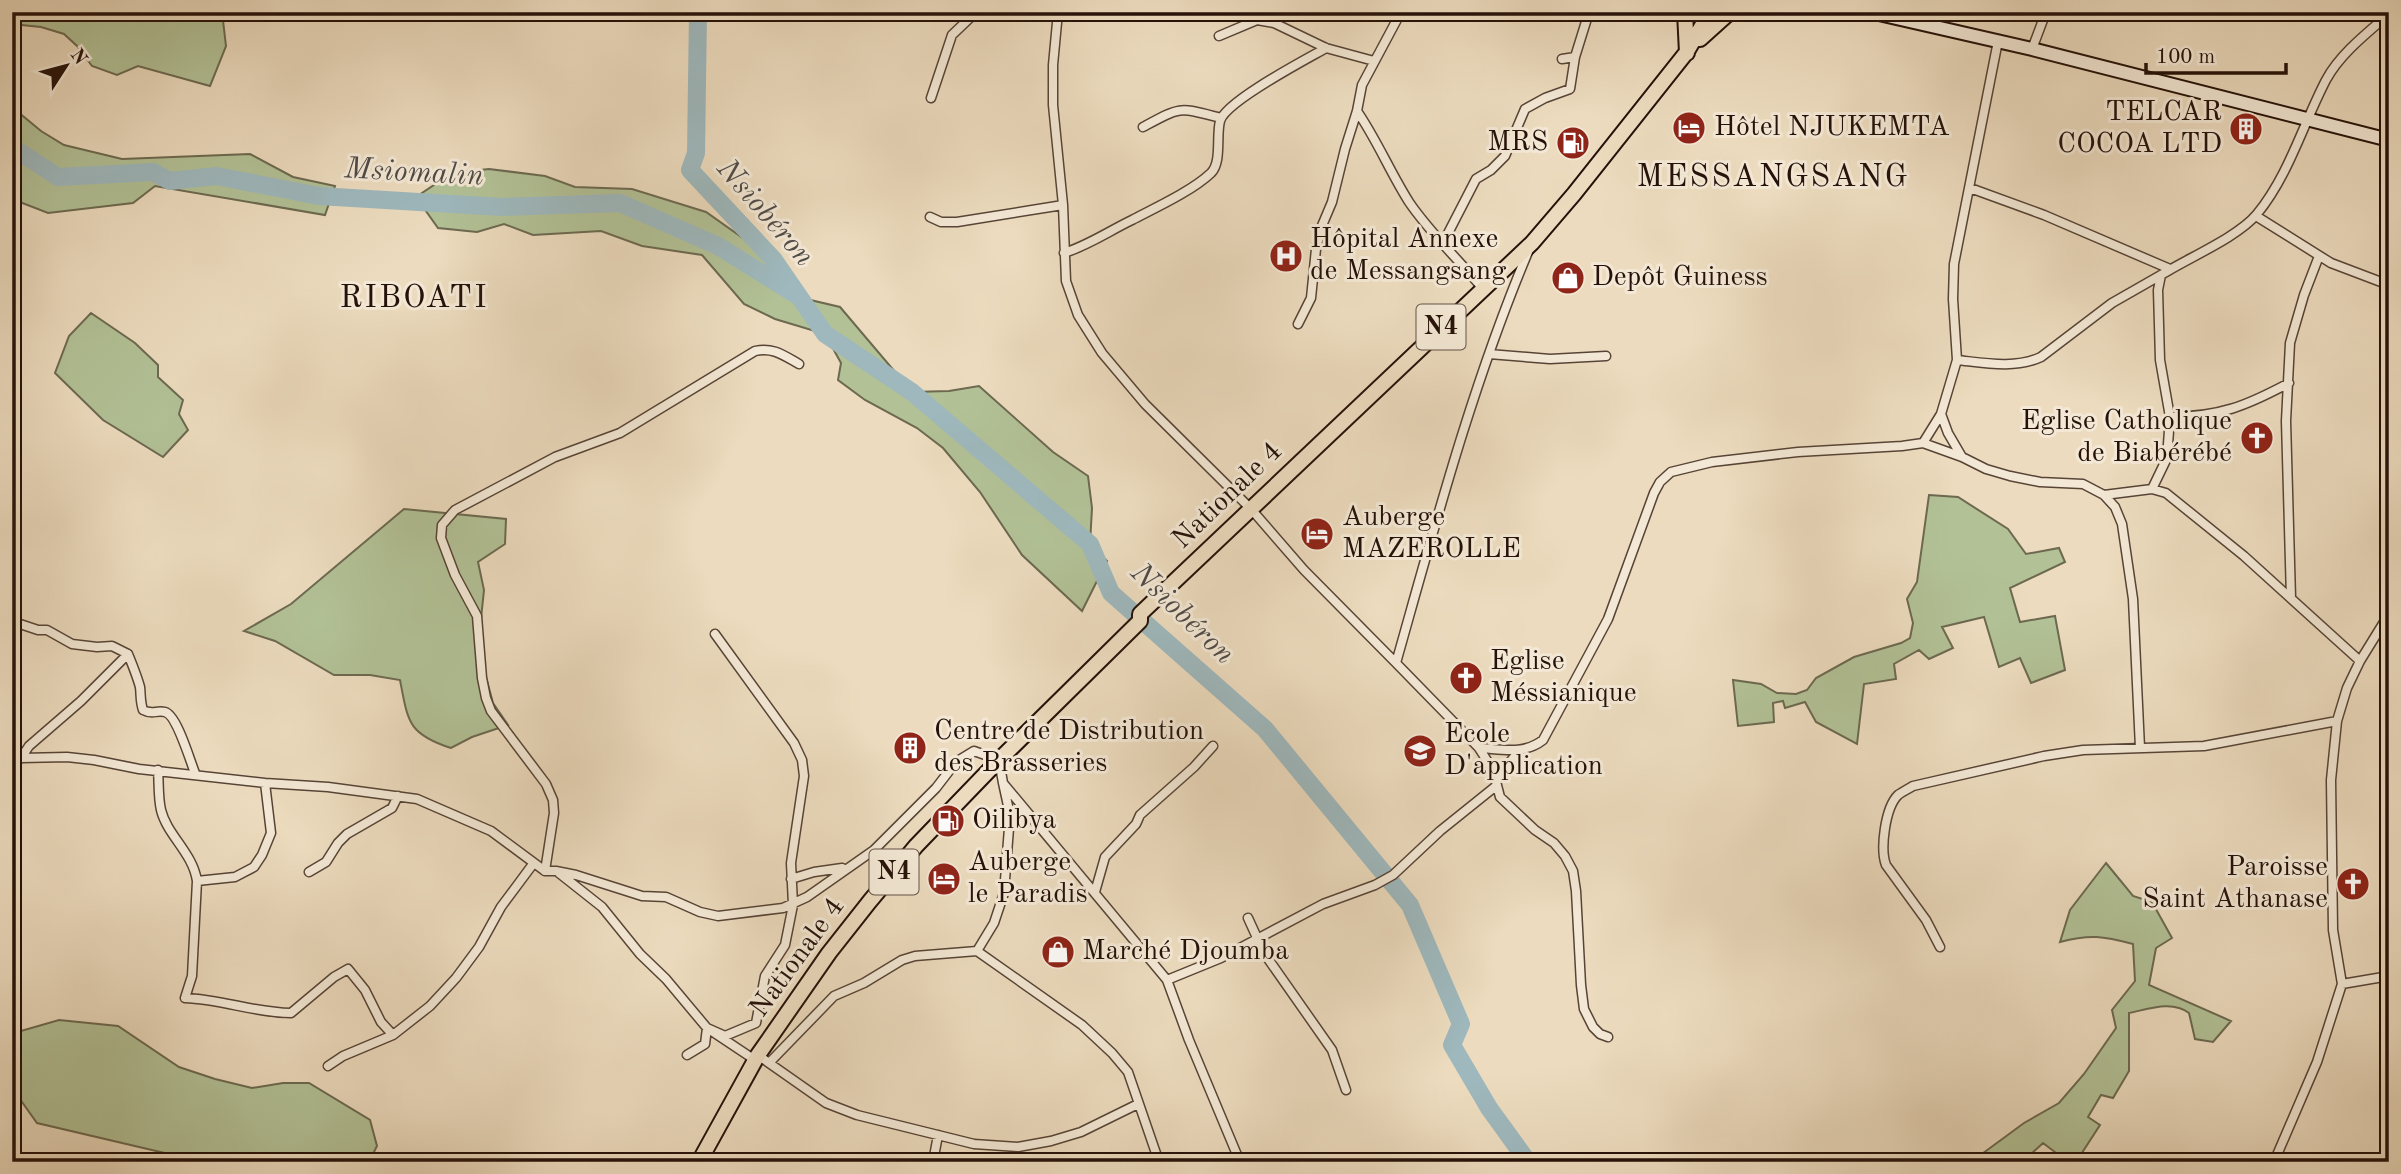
<svg xmlns="http://www.w3.org/2000/svg" width="2401" height="1174" font-family="'Old Standard TT',serif">
	<style>
		.green { fill: #b2c196; stroke: #6c6950; stroke-width: 2 }
		.lines { fill: none; stroke-linecap: round; stroke-linejoin: round }
		.river { stroke: #9eb8bd; stroke-width: 18 }
		.minor-casing { stroke: #574436; stroke-width: 11 }
		.secondary-casing { stroke: #251109; stroke-width: 16 }
		.trunk-casing { stroke: #251109; stroke-width: 18 }
		.minor { stroke: #f3e8d5; stroke-width: 8 }
		.secondary { stroke: #f3e8d5; stroke-width: 12 }
		.trunk { stroke: #ecdbbe; stroke-width: 14 }
		.labels { text-anchor: middle; dominant-baseline: central; stroke-width: 6; stroke-linejoin: round; paint-order: stroke }
		.shield { fill: #f3e8d5; stroke: #635246; stroke-width: 2 }
		.shield-label { font-size: 26px; font-weight: bold; fill: #251109 }
		.poi-label { font-size: 28px; fill: #251109; stroke: #f3e8d5; text-anchor: start }
		.street-label { font-size: 28px; fill: #251109; stroke: #f3e8d5 }
		.water-label { font-size: 30px; font-style: italic; fill: #4f4b48; stroke: #f3e8d5 }
		.quarter-label { font-size: 32px; letter-spacing: 2px; fill: #251109; stroke: #f3e8d5 }
	</style>
	<rect width="100%" height="100%" fill="#ecdbbe"/>
	<filter id="stains"><feTurbulence type="fractalNoise" baseFrequency=".00286" numOctaves="4"/><feColorMatrix values="0 0 0 0 .2 0 0 0 0 .09 0 0 0 0 .02 0 0 0 .5 -.17"/></filter>
	<radialGradient id="worn" r=".72"><stop offset=".6" stop-color="#630" stop-opacity="0"/><stop offset="1" stop-color="#630" stop-opacity=".3"/></radialGradient>
	<!-- green -->
	<path class="green" d="M12 12H222L226 46 210 86 138 66 117 75 92 66 77 46 64 34 41 27 12 24Z
		M12 107 41 131 64 145 122 159 250 154 293 177 335 186 325 215 155 186 133 203 48 213 12 199Z
		M489 169 545 176 575 187 632 189 706 212 774 260 802 298 840 307 912 392 949 391 979 386 1053 452 1088 476 1092 508 1090 544 1107 561 1082 611 1022 555 980 492 943 448 917 428 865 400 838 380 841 363 825 334 775 319 744 304 702 255 642 246 601 231 533 235 504 224 477 232 438 228 416 197 452 173Z
		M91 313 135 343 158 365V377L183 400 179 414 188 430 163 457 103 420 55 373 69 336Z
		M1929 495 1958 497 2008 529 2026 554 2059 548 2065 562 2010 588 2020 622 2055 616 2065 670 2031 683 2020 658 1999 667 1984 617 1942 627 1953 648 1929 659 1919 650 1894 664 1896 679 1864 684 1857 744 1816 722 1805 702 1785 708 1783 701 1773 703 1774 722 1738 726 1733 680 1761 684 1777 693 1796 694 1807 690 1816 678 1854 657 1901 643 1910 638 1913 623 1907 599 1917 582Z
		M404 509 506 519 505 544 478 562 484 590 478 647 493 703 508 725 472 737 451 748C408 734 408 722 400 680L370 675H334L275 641 244 631 291 604Z
		M2106 863 2133 896 2152 902 2172 938 2156 948 2149 985 2231 1021 2213 1042 2195 1039 2189 1013C2172 1000 2149 1009 2129 1013V1071L2113 1098 2101 1095 2088 1117 2100 1125 2076 1162H2068L2043 1143 2031 1154 2028 1162H1971L2024 1123 2059 1103 2084 1074 2116 1028 2112 1010 2135 981 2133 944C2103 936 2090 934 2060 942L2070 910Z
		M59 1020 118 1026 179 1067 215 1079 252 1088 283 1083H309L370 1120 377 1146 369 1162H203L37 1123 17 1095 14 1033Z"/>
	<g class="lines">
		<!-- river -->
		<path class="river" d="M698 12 696 153 690 170 774 260 825 334 912 392 1090 544 1111 593 1265 729 1410 905 1461 1024 1452 1045 1489 1108 1528 1162
			M12 147 58 177 153 172 170 181 216 176 319 196 502 207 620 203 718 246 795 294"/>
		<defs>
			<path id="minor" d="M1058 12 1053 65V105L1063 205 1066 281 1078 315 1102 353 1145 404 1251 509 1304 570 1396 663
				M1248 12 1257 20 1274 23 1326 48 1374 61
				M1219 36 1276 12
				M1998 41 1954 264 1953 299 1957 360 1941 414 1948 433 1962 457 1986 469 2010 476 2040 482 2083 484 2104 495 2115 507 2122 524 2133 599 2140 748
				M2032 49 2046 12
				M1562 59 1575 57 1589 12
				M931 98 952 35 976 12
				M1357 111C1377 140 1390 172 1409 202 1430 233 1459 260 1483 289
				M1143 127C1182 106 1178 107 1221 118
				M1970 188 2044 215 2170 269
				M2256 216 2331 263 2389 285
				M930 217 941 222H957L1063 205
				M1443 243 1476 179 1491 170 1505 156 1525 109 1545 98 1570 89 1575 57
				M1528 252C1472 385 1435 525 1396 663L1479 748 1493 770 1500 797 1535 830 1554 843 1565 856 1573 871 1576 891 1581 985 1584 1009 1593 1027 1600 1034 1608 1037
				M1064 253C1089 245 1109 231 1132 220 1155 208 1192 191 1211 173 1222 162 1216 136 1220 121 1226 101 1305 60 1326 48
				M1298 324 1311 298 1316 249 1321 228 1332 202 1345 149 1357 111 1362 85 1401 12
				M1489 354 1550 359 1606 356
				M1957 360C1985 363 2015 369 2041 357L2112 303 2161 275
				M2170 417C2219 417 2246 406 2289 383
				M1923 443 1941 414
				M2152 489 2167 458 2170 417 2160 360 2158 290 2161 275C2188 258 2238 237 2257 214 2289 175 2303 124 2326 80 2340 54 2367 33 2389 14
				M2104 495 2152 489 2166 493 2244 556 2360 661
				M2291 598 2286 421 2290 343 2304 295 2319 256
				M12 619 17 623 38 630H47L72 644 97 647 112 646 128 654C132 664 137 676 140 687 141 695 140 701 143 710 152 715 156 710 165 712 177 715 190 761 195 773
				M1479 748C1501 749 1524 755 1543 740L1608 619 1654 493 1660 482 1671 472 1712 462 1798 452 1902 446 1923 443 1962 457
				M12 755 21 758 67 757 94 760 139 769 265 783 328 787 417 799 491 831 545 871H556L576 875 642 896 666 897 700 912 718 916 783 908 807 897 874 850 936 788 956 762 974 751 999 760 1003 783
				M12 765 21 758 29 746 81 701 128 654
				M158 770C159 782 158 797 161 810 167 835 193 853 197 881L192 976 185 998C221 999 255 1013 291 1013L334 977 348 969 365 990 381 1022 393 1035 430 1006 456 978 479 947 501 907 533 864
				M1496 779 1519 751
				M545 871 554 813 553 800 546 784 491 711 486 698 482 678 477 616 455 575 441 538 442 525 455 510 555 457 620 433 755 351C773 347 783 355 799 364
				M309 872 326 862 338 843 347 834 392 808 398 796
				M559 873 602 907 640 954 666 979 707 1028 755 1060
				M791 879 814 872 842 868
				M197 881 235 877 254 867 262 855 271 833 265 783
				M1095 892 1105 857 1136 824 1140 815 1194 767 1213 746
				M1248 918 1264 953 1332 1050 1346 1090
				M1940 947 1926 920 1886 865C1880 849 1885 808 1898 795 1902 792 1908 789 1913 786L2044 756 2083 750 2204 746 2337 721
				M977 951 994 923 1004 893 1010 815 1003 783 1167 980 1189 1040 1240 1162
				M1167 980 1221 958 1323 904 1375 885 1393 875 1440 831 1496 786
				M2342 984 2389 976
				M687 1055 705 1044 707 1028 725 1036 756 1023 765 976 785 945 793 905 791 863 804 776 802 760 794 743 715 634
				M758 1055 769 1063 834 996 864 983 902 960 915 956 977 951 1082 1025 1112 1053 1128 1072 1159 1162
				M769 1063 826 1103 857 1115 974 1144 1018 1147 1051 1141 1081 1132 1138 1104
				M328 1066 343 1056 393 1035
				M933 1162 938 1135
				M2274 1162 2317 1062 2342 984 2333 930 2331 780 2337 721 2347 688 2360 661 2389 614"/>
			<path id="secondary" d="M1870 12 2032 49 2389 140"/>
			<path id="trunk" d="M1685 12 1687 53
				M1700 39 1730 12
				M699 1162 758 1055 829 953 870 901 916 846 999 760 1140 621V614L1532 243 1574 194 1686 53 1710 12"/>
		</defs>
		<!-- minor casing -->
		<use href="#minor" class="minor-casing"/>
		<!-- secondary casing -->
		<use href="#secondary" class="secondary-casing"/>
		<!-- trunk casing -->
		<use href="#trunk" class="trunk-casing"/>
		<!-- minor -->
		<use href="#minor" class="minor"/>
		<!-- secondary -->
		<use href="#secondary" class="secondary"/>
		<!-- trunk -->
		<use href="#trunk" class="trunk"/>
	</g>
	<!-- icons -->
	<defs>
		<symbol id="hotel-disc" viewBox="-11 -11 22 22"><circle r="9.5" fill="#8f2418" stroke="#f3e8d5"/><path d="M-6-4.5h1.5V1H6V5H4.5V3h-9V5H-6ZM-4 0a1.8 1.8 0 1 1 3.6 0ZM.5 0V-2.5h3Q6-2.5 6 0Z" fill="#fff"/></symbol>
		<symbol id="building-disc" viewBox="-11 -11 22 22"><circle r="9.5" fill="#8f2418" stroke="#f3e8d5"/><path d="M-4-6H4V6H1V3H-1V6H-4ZM-2.5-4.3h1.7v1.8h-1.7ZM.8-4.3h1.7v1.8H.8ZM-2.5-1h1.7V.8h-1.7ZM.8-1h1.7V.8H.8Z" fill="#fff"/></symbol>
		<symbol id="fuel-disc" viewBox="-11 -11 22 22"><circle r="9.5" fill="#8f2418" stroke="#f3e8d5"/><path d="M-5.5-6h7V0h2V4h1.3V-2.5L3-4.5l.8-.8L6-3V5H2.5V1h-1V6h-7ZM-4.2-4.7v3.2H.2V-4.7Z" fill="#fff"/></symbol>
		<symbol id="hospital-disc" viewBox="-11 -11 22 22"><circle r="9.5" fill="#8f2418" stroke="#f3e8d5"/><path d="M-5-5h3v3.5h4V-5h3V5h-3V1.5h-4V5h-3Z" fill="#fff"/></symbol>
		<symbol id="shop-disc" viewBox="-11 -11 22 22"><circle r="9.5" fill="#8f2418" stroke="#f3e8d5"/><path d="M-5-2.5h2.3a2.7 3.5 0 0 1 5.4 0H5L5.5 6h-11ZM-1.5-2.5h3a1.5 2.3 0 0 0-3 0Z" fill="#fff"/></symbol>
		<symbol id="church-disc" viewBox="-11 -11 22 22"><circle r="9.5" fill="#8f2418" stroke="#f3e8d5"/><path d="M-1.2-6h2.4v3.5h3.3v2.4h-3.3V6h-2.4V-.1h-3.3v-2.4h3.3Z" fill="#fff"/></symbol>
		<symbol id="school-disc" viewBox="-11 -11 22 22"><circle r="9.5" fill="#8f2418" stroke="#f3e8d5"/><path d="M0-5L7-2L0 1L-7-2ZM-4 1L0 2.5L4 1V4Q0 6-4 4Z" fill="#fff"/></symbol>
	</defs>
	<g fill-rule="evenodd">
		<use href="#hotel-disc" x="1670" y="109" width="38" height="38"/>
		<use href="#building-disc" x="2227" y="110" width="38" height="38"/>
		<use href="#fuel-disc" x="1554" y="124" width="38" height="38"/>
		<use href="#hospital-disc" x="1267" y="237" width="38" height="38"/>
		<use href="#shop-disc" x="1549" y="259" width="38" height="38"/>
		<use href="#church-disc" x="2238" y="419" width="38" height="38"/>
		<use href="#hotel-disc" x="1298" y="515" width="38" height="38"/>
		<use href="#church-disc" x="1447" y="659" width="38" height="38"/>
		<use href="#building-disc" x="891" y="729" width="38" height="38"/>
		<use href="#school-disc" x="1401" y="732" width="38" height="38"/>
		<use href="#fuel-disc" x="929" y="802" width="38" height="38"/>
		<use href="#hotel-disc" x="925" y="860" width="38" height="38"/>
		<use href="#church-disc" x="2334" y="865" width="38" height="38"/>
		<use href="#shop-disc" x="1039" y="933" width="38" height="38"/>
	</g>
	<g class="labels">
		<!-- shield labels -->
		<g class="shield">
			<rect x="1416.5" y="304.5" width="49" height="45" rx="5"/>
			<rect x="869.5" y="849.5" width="49" height="45" rx="5"/>
		</g>
		<g class="shield-label">
			<text x="1441" y="327">N4</text>
			<text x="894" y="872">N4</text>
		</g>
		<!-- poi labels -->
		<g class="poi-label">
			<text x="2222" y="113" text-anchor="end">TELCAR<tspan x="2222" dy="32">COCOA LTD</tspan></text>
			<text x="1714" y="128">Hôtel NJUKEMTA</text>
			<text x="1548" y="143" text-anchor="end">MRS</text>
			<text x="1310" y="240">Hôpital Annexe<tspan x="1310" dy="32">de Messangsang</tspan></text>
			<text x="1592" y="278">Depôt Guiness</text>
			<text x="2232" y="422" text-anchor="end">Eglise Catholique<tspan x="2232" dy="32">de Biabérébé</tspan></text>
			<text x="1342" y="518">Auberge<tspan x="1342" dy="32">MAZEROLLE</tspan></text>
			<text x="1490" y="662">Eglise<tspan x="1490" dy="32">Méssianique</tspan></text>
			<text x="934" y="732">Centre de Distribution<tspan x="934" dy="32">des Brasseries</tspan></text>
			<text x="1444" y="735">Ecole<tspan x="1444" dy="32">D'application</tspan></text>
			<text x="972" y="821">Oilibya</text>
			<text x="968" y="863">Auberge<tspan x="968" dy="32">le Paradis</tspan></text>
			<text x="2328" y="868" text-anchor="end">Paroisse<tspan x="2328" dy="32">Saint Athanase</tspan></text>
			<text x="1082" y="952">Marché Djoumba</text>
		</g>
		<!-- street labels -->
		<g class="street-label">
			<text transform="translate(1228 496) rotate(-44)">Nationale 4</text>
			<text transform="translate(798 958) rotate(-54)">Nationale 4</text>
		</g>
		<!-- water labels -->
		<g class="water-label">
			<text transform="translate(414 173) rotate(3)">Msiomalin</text>
			<text transform="translate(765 213) rotate(49)">Nsiobéron</text>
			<text transform="translate(1182 614) rotate(44)">Nsiobéron</text>
		</g>
		<!-- quarter labels -->
		<g class="quarter-label">
			<text x="1773" y="178">MESSANGSANG</text>
			<text x="414" y="299">RIBOATI</text>
		</g>
	</g>
	<!-- margin -->
	<rect width="2401" height="1174" fill="none" stroke="#ecdbbe" stroke-width="42"/>
	<rect x="14" y="14" width="2373" height="1146" fill="none" stroke="#251109" stroke-width="3.5"/>
	<rect x="21" y="21" width="2359" height="1132" fill="none" stroke="#251109" stroke-width="2"/>
	<!-- north arrow -->
	<g transform="translate(66 66) rotate(54)" stroke="#f3e8d5" stroke-width="5" paint-order="stroke">
	<path d="M0-5L12 26L0 18L-12 26Z" fill="#251109"/>
	<text y="-10" font-size="19" font-weight="bold" text-anchor="middle" fill="#251109">N</text>
	</g>
	<!-- scale -->
	<path d="M2146 63v10h140v-10" fill="none" stroke="#251109" stroke-width="3.5"/>
	<text x="2156" y="63" font-size="21" fill="#251109" stroke="#f3e8d5" stroke-width="5" paint-order="stroke">100 m</text>
	<rect width="100%" height="100%" filter="url(#stains)"/>
	<rect width="100%" height="100%" fill="url(#worn)"/>
</svg>
